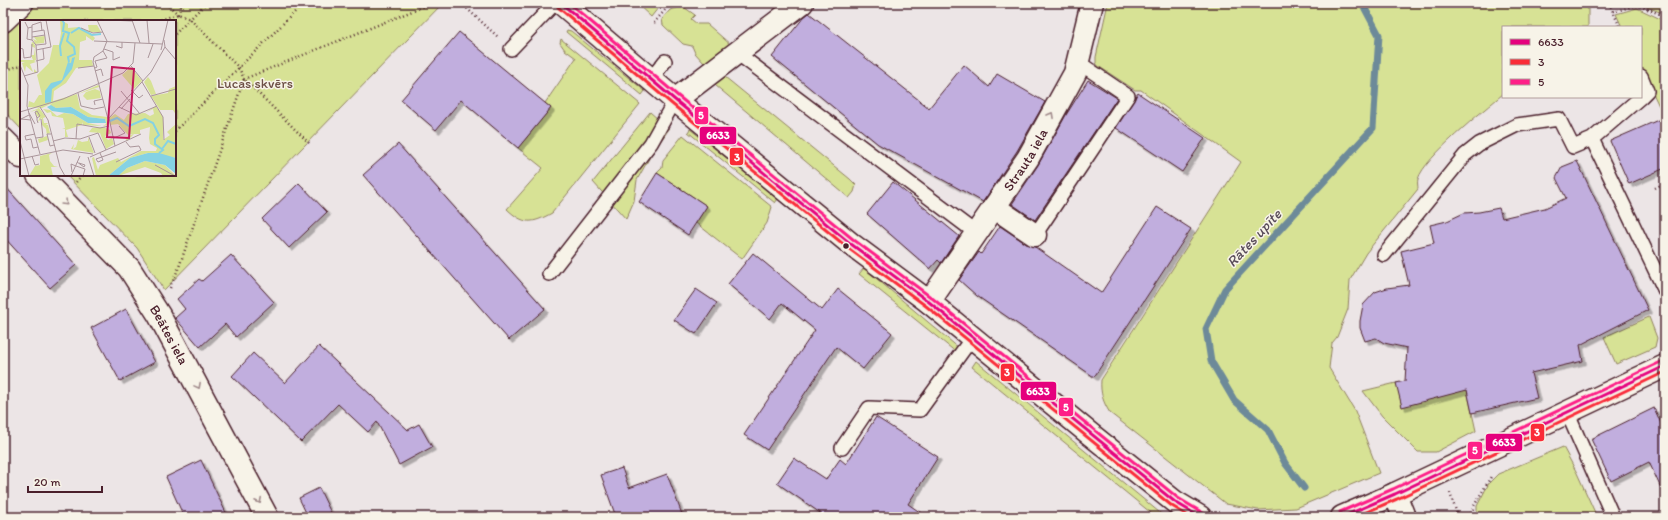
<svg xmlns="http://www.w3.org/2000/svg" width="1668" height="520" font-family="Itim,sans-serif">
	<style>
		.green { fill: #d7e295; stroke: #908060 }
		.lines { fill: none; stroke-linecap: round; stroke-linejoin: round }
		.stream { stroke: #6d8a99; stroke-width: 7 }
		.building { fill: #c1aede; stroke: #4a1f2b; filter: url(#shadow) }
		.lane-casing { stroke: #4a1f2b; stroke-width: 16 }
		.street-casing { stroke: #4a1f2b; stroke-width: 25 }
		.secondary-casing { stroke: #4a1f2b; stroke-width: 25 }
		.primary-casing { stroke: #4a1f2b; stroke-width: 25 }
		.path { stroke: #4a1f2b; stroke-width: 2.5; stroke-dasharray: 1 3; stroke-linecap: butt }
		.lane { stroke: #f7f3e8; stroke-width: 13 }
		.street { stroke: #f7f3e8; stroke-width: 22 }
		.secondary { stroke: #f7f3e8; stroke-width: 22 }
		.primary { stroke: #f7f3e8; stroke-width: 22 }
		.bus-1-casing { stroke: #f7f3e8; stroke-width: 6 }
		.bus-2-casing { stroke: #f7f3e8; stroke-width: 6 }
		.bus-3-casing { stroke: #f7f3e8; stroke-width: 6 }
		.bus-1 { stroke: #e5007d; stroke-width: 3 }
		.bus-2 { stroke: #fa2b37; stroke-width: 3 }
		.bus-3 { stroke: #fe1f87; stroke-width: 3 }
		.oneway { stroke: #a0898a }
		.bus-dot { fill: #4a1f2b; stroke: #f7f3e8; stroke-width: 1.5 }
		.labels { text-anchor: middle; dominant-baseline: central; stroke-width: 3; stroke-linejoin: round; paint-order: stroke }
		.park-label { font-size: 14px; fill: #6d5046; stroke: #f7f3e8 }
		.street-label { font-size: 14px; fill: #4a1f2b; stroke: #f7f3e8 }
		.water-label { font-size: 15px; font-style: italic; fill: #594c59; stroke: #f7f3e8 }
		.inset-river { fill: none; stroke: #85d2e3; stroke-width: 2 }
		.inset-road { fill: none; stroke: #ab969b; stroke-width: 1 }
		.view { fill: #c2185b; fill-opacity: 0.15; stroke: #c2185b; stroke-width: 2 }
		.inset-edge { fill: none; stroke: #4a1f2b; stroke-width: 2 }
		.line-badge { stroke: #f7f3e8; stroke-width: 1.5 }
		.badge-label { font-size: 11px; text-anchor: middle; font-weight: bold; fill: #fff }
	</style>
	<defs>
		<filter id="shadow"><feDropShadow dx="3.5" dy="3.5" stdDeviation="0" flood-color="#0004"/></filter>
	</defs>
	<rect width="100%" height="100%" fill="#ece5e6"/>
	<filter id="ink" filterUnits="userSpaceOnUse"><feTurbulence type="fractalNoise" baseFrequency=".025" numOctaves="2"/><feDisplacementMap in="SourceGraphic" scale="8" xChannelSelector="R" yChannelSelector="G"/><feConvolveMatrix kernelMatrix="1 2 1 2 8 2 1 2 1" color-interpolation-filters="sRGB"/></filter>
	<g filter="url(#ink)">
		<!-- green -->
		<path class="green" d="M38 3H443L164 290 137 248 66 175H175V21H21V129L3 110V37Z
			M636 3H662L651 17Z
			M1108 3H1588V27H1503V94C1483 111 1425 157 1418 179 1417 182 1418 186 1418 189L1366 253 1350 280 1348 309 1337 337 1332 343 1329 368 1355 411 1379 473 1296 508 1258 510 1226 504 1110 413C1103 402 1100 393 1101 380L1241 162 1141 90H1135L1098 66 1096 63V57Z
			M1642 3H1665V14L1639 4Z
			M681 5 695 15 691 19 697 24H707L731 45 704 63 695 53 692 46 683 44 663 25 662 19 670 10 677 8Z
			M1637 8 1665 21V104L1659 106 1641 68V27H1622L1616 14Z
			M567 30 571 31 645 91 642 95 566 32Z
			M561 39 640 104 552 213C532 224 524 225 507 209L543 168 518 148 551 108 545 103 576 58 565 50 560 43Z
			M725 77 850 179 856 185 854 192 849 198 715 85 719 79Z
			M650 112 669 129 651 155 637 180 634 201 626 219 593 182Z
			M690 129 778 199 775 203 688 132Z
			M683 135 772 207 767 223 742 259 696 223 707 206 657 173 662 168 663 160Z
			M864 268 960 349 957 353 859 274Z
			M1649 317 1657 338 1655 347 1616 364 1604 337Z
			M976 361 1165 517H1156L972 367Z
			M1396 383 1467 390 1476 431 1436 452H1418L1382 416 1363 391Z
			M1563 447 1577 473 1597 517H1477V506L1489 483 1498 474Z"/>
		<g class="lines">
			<!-- stream -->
			<path class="stream" d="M1304 488 1285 463 1268 430 1234 400 1211 361 1206 329 1225 289 1373 128 1379 35 1362 3"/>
		</g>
		<!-- building -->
		<path class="building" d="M809 13 929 108 964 65 989 87 997 74 1045 102 1017 151 983 202 878 144 772 57 804 17Z
			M459 32 551 108 518 148 461 100 436 130 401 100Z
			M1088 80 1117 98 1035 220 1012 204 1038 165 1066 115Z
			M1138 93 1205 138 1182 172 1116 128Z
			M1665 117V168L1629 184 1610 141Z
			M398 144 545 309 509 340 363 175Z
			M1577 161 1648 310 1580 345 1583 361 1531 373 1537 398 1472 413 1467 390 1402 407 1396 383 1405 381 1407 348 1384 343 1376 338 1365 341 1360 328V321L1363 305 1375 292 1387 288 1409 285 1401 251 1434 243 1430 225 1447 221 1464 213 1479 212 1499 208 1502 218 1545 208 1566 198 1556 178 1562 167Z
			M657 173 707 206 688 235 639 202Z
			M893 182 959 236 941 263 938 260 930 269 867 214Z
			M299 183 327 212 289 248 262 219Z
			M3 184 76 265 50 288 3 236Z
			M1157 207 1191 229 1094 377 977 296 959 280 979 252 981 254 1000 226 1028 245 1035 247 1101 293Z
			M753 253 822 310 838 289 892 333 863 369 836 347 767 450 744 435 815 330 782 303 770 319 728 284Z
			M231 255 274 302 236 337 225 324 200 347 175 318 185 309 177 299 199 279 202 281Z
			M696 289 717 303 696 334 674 320Z
			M126 309 155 362 120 381 91 328Z
			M319 346 408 430 419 424 432 447 399 465 377 422 368 432 338 404 301 442 232 376 253 353 285 383Z
			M1654 408 1665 432V497L1649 462 1611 481 1591 439Z
			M876 417 938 457 908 504 927 517H826L777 483 794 458 826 479 840 459 846 464Z
			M201 460 228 517H184L166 477Z
			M622 468 629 488 667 474 683 517H616L601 475Z
			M319 488 333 517H308L299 498Z"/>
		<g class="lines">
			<defs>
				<path id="lane" d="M511 49 555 3
					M737 53 976 233
					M1641 76 1647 91 1641 97
					M651 79 665 61
					M1592 139 1641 97
					M1035 235 1128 96 1078 62
					M1384 255 1465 155 1479 144 1517 125 1559 119 1573 147 1592 139 1665 291
					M549 274 651 143 675 100
					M1567 412 1613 517
					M842 448 869 408 920 410 972 338"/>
				<g id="street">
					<path d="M675 100 802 3"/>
					<path d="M994 207 1035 235"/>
					<path id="s1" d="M929 302 1028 158 1075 73 1092 3"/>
					<path d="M1395 494 1404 517"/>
				</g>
				<g id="secondary">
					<path d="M3 21 22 3"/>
					<path d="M3 139 21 157"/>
					<path id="s2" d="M38 175 129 268 159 315 267 517"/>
				</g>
				<path id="primary" d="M561 3 675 100 851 244 929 302 1090 434 1175 502 1200 517
					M1342 517 1395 494 1665 366"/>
			</defs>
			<!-- lane casing -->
			<use href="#lane" class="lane-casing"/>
			<!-- street casing -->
			<use href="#street" class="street-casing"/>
			<!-- secondary casing -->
			<use href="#secondary" class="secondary-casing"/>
			<!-- primary casing -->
			<use href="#primary" class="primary-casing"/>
			<!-- path -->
			<path class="path" d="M166 3 178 14 182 3
				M461 3 498 37
				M1609 3 1620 27
				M1613 12 1637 5 1665 16
				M157 21 178 14 190 19 239 68 244 79 432 3
				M654 23 671 3
				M175 34 206 3
				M3 71 21 65
				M175 131 304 3
				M76 182 82 175
				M1655 188 1665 183
				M170 288 179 267 244 79 311 145
				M1450 493 1458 517
				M1470 517 1474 506 1492 475"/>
			<!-- lane -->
			<use href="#lane" class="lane"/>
			<!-- street -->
			<use href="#street" class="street"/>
			<!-- secondary -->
			<use href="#secondary" class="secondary"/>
			<!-- primary -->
			<use href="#primary" class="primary"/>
			<defs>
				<path id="bus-1" d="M561 3 675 100 851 244 929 302 1175 502 1200 517
					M1342 517 1395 494 1665 366"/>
				<path id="bus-2" d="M558 7 672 104 848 248 926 306 1172 506 1190 517
					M1355 517 1397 499 1665 372"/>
				<path id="bus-3" d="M569 3 678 96 854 240 932 298 1178 498 1203 513
					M1340 512 1393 489 1663 361"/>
			</defs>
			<!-- bus-1 casing -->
			<use href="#bus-1" class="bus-1-casing"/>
			<!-- bus-2 casing -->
			<use href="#bus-2" class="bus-2-casing"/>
			<!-- bus-3 casing -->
			<use href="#bus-3" class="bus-3-casing"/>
			<!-- bus-1 -->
			<use href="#bus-1" class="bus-1"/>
			<!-- bus-2 -->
			<use href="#bus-2" class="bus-2"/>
			<!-- bus-3 -->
			<use href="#bus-3" class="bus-3"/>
		</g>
		<!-- one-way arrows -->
		<defs><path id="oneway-chevron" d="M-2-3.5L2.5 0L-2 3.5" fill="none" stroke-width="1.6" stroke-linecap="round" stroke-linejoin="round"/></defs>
		<g class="oneway">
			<use href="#oneway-chevron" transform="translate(1051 115) rotate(-61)"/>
			<use href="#oneway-chevron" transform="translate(65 203) rotate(46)"/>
			<use href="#oneway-chevron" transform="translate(198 386) rotate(62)"/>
			<use href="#oneway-chevron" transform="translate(259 501) rotate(63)"/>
		</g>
	</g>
	<!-- markers -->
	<circle class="bus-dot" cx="846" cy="246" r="3.5"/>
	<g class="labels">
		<!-- park labels -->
		<g class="park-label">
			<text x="255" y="83">Lucas skvērs</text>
		</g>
		<!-- street labels -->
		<g class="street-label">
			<text stroke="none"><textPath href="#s1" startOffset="172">Strauta iela</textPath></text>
			<text stroke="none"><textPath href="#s2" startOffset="208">Beātes iela</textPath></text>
		</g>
		<!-- water labels -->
		<g class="water-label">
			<text transform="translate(1254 238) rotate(-47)">Rātes upīte</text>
		</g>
	</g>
	<!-- overview -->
	<g transform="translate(20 20)">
		<rect width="156" height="156" fill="#ece5e6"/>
		<path d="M40 0 48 4V8L59 7 58 9 69 11 68 5H77L81 12H69L75 18 73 21 66 16V20L60 22 59 40H72L73 46 56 48 46 63 34 71 33 81 57 74 60 88 72 95 87 97 88 105 83 106 86 104 85 99 68 97 51 87 36 88 30 85 32 83 22 88 8 87 9 81 14 83 19 75H22L17 55 29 43 33 25H39L41 13ZM25 16 24 23 14 24 15 25 16 40 14 41 16 42 17 53H15L14 52V49L17 52 16 42 10 44 13 52 6 46 5 52 2 43 5 42H1V40H13L11 35H14L15 28 11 26 12 22 15 23 13 19 17 21 14 17ZM111 47 122 61 114 69 102 55ZM128 57 131 61 136 74 131 75 124 62ZM78 65 79 66 81 78 67 80 63 76 66 72 75 69 80 71 79 67 58 74ZM156 66V95L153 90H140L131 76 148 73 149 69ZM136 86 143 97V120L150 115 147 112 156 104V138L128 133 110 138 88 156H76L72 138 74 137 78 150 80 145 98 138 101 142 121 131H136L137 128 130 124 129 118 130 107 120 110V114H114L107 121 105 118 113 114 108 115 98 104 90 105 89 98 95 94 104 100 108 94 125 93 130 96 134 94 133 89 125 93ZM19 88 26 97 23 98 24 103H28L26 105H28L30 113 27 114 28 120 19 123 18 119 27 116 26 109 22 105V98L18 102 20 96 18 97 15 92 17 90 10 92ZM23 89 30 90 37 96 44 93 53 94 68 103 82 106 63 105 62 102V105L46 110 48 117H45V109H42L45 108 43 98 32 96 31 92 27 93ZM84 107 90 110 91 113 85 116 88 120 92 118 94 124 86 129 80 113 69 112 72 108ZM68 117 74 133 51 129 54 124 53 129 56 127 58 120 62 122 68 121ZM32 133 29 135 30 141 34 146 38 147H31L33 156H9L15 146 20 145V136ZM125 141 145 145 156 156H143L141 153 125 147 98 156 107 148Z" fill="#d7e295"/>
		<path d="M55 37 52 49 41 63 32 69 31 82 25 83V71L31 63 42 60 48 42 51 43 52 38ZM31 85 36 88 51 87 68 97 85 99 86 103H68L53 94 32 91 27 87ZM139 133 156 138V154L145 145 125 141 107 148 98 156H88L110 138 128 133Z" fill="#85d2e3"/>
		<path class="inset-river" d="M42 0 44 3 43 11 49 13 47 21 54 27 55 34 48 37 49 42M51 13 59 8 72 15 81 14M41 36 40 26 44 13M90 101 97 98 109 106 125 99 133 103 139 115 135 119V124L143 130 139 133M142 129 148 121 156 124"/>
		<path class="inset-road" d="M77 0 87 21 83 31 74 37 73 42 88 99M89 0 112 1M112 0 120 23M127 0 129 23M12 7V5L21 2 22 11M8 8 7 19 12 20M61 8 73 13 83 12M12 12 24 10M12 17 25 15M74 21 142 24M16 25 26 24 24 10M96 26 102 28V22M145 27 156 40M0 28 3 29 4 38 11 37 12 24M84 29 93 32V40L100 37M16 30 31 27 26 0M141 30 148 0M128 38 133 24M16 41 24 39 23 29M0 45 8 65 7 86 20 134M111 46 123 61M58 48 74 46M75 48 77 47 75 41 87 38 83 31M75 51 81 49 83 56M4 56 18 52 16 25 12 20V7L8 8 5 2M122 62 143 97 144 120M111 70 119 78 123 75M101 71 120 94M58 73 61 86 74 89 84 87M131 76 156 69M75 85 74 81 83 79M20 87 28 100 40 147 45 156M99 87 116 95 137 86M101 89 110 79M0 92 43 79 103 53 113 43 115 23M9 93 15 104M9 95 1 99 11 100M17 98 20 96 17 91 15 92 17 98V100L18 103M15 114 5 116 6 120 11 119 13 128 18 127M31 114H27L30 126 34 125M69 117 75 133M16 118 23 117 21 99M94 118 105 113 99 106M56 119 57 104 80 108 89 106M0 121 9 156M33 121 45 118 60 119 78 113 86 130M95 126 121 114M12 136 15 145 19 144M68 137 74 156M70 137 95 126 89 98 131 52 145 27 144 20M0 139 43 130 73 134M76 139 96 132M76 139 78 142 83 140 80 133M57 142 64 147 65 145 59 143M96 142 121 130 119 126 110 127 106 122M135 145 155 156M56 146 65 149 63 156M52 152 51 144 56 146M51 156 60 136"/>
		<path class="view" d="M92 47 114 49 109 118 87 117Z"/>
		<rect width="156" height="156" class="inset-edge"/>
	</g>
	<g class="line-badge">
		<rect x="694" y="106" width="15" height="19" rx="4" fill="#fe1f87"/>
		<rect x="699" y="126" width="38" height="19" rx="4" fill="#e5007d"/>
		<rect x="729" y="147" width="15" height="19" rx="4" fill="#fa2b37"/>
		<rect x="1000" y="363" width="15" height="19" rx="4" fill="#fa2b37"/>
		<rect x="1020" y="381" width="37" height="20" rx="4" fill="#e5007d"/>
		<rect x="1058" y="397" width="16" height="20" rx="4" fill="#fe1f87"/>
		<rect x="1530" y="423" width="15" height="19" rx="4" fill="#fa2b37"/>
		<rect x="1485" y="433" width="38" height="19" rx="4" fill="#e5007d"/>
		<rect x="1467" y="441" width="16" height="19" rx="4" fill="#fe1f87"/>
	</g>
	<g class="badge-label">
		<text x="701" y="119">5</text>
		<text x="718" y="139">6633</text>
		<text x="737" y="161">3</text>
		<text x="1007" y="376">3</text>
		<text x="1038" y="395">6633</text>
		<text x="1066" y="411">5</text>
		<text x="1537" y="436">3</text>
		<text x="1504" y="446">6633</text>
		<text x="1475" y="454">5</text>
	</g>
	<!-- margin -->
	<rect width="1668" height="520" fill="none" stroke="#f7f3e8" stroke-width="16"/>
	<rect x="8" y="8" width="1652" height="504" fill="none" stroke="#4a1f2b" stroke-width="1.5" filter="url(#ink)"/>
	<!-- legend -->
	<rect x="1502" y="26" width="140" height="72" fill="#f7f3e8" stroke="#b29e9c"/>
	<rect x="1510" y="39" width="20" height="6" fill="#e5007d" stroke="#b29e9c"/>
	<text x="1538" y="46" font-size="12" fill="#4a1f2b">6633</text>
	<rect x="1510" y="59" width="20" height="6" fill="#fa2b37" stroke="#b29e9c"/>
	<text x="1538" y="66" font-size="12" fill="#4a1f2b">3</text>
	<rect x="1510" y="79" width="20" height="6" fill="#fe1f87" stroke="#b29e9c"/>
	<text x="1538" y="86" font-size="12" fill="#4a1f2b">5</text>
	<!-- scale -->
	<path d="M28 486v6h74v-6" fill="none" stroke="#4a1f2b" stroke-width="2"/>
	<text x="34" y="486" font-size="12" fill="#4a1f2b" stroke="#f7f3e8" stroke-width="3" paint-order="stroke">20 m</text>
</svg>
